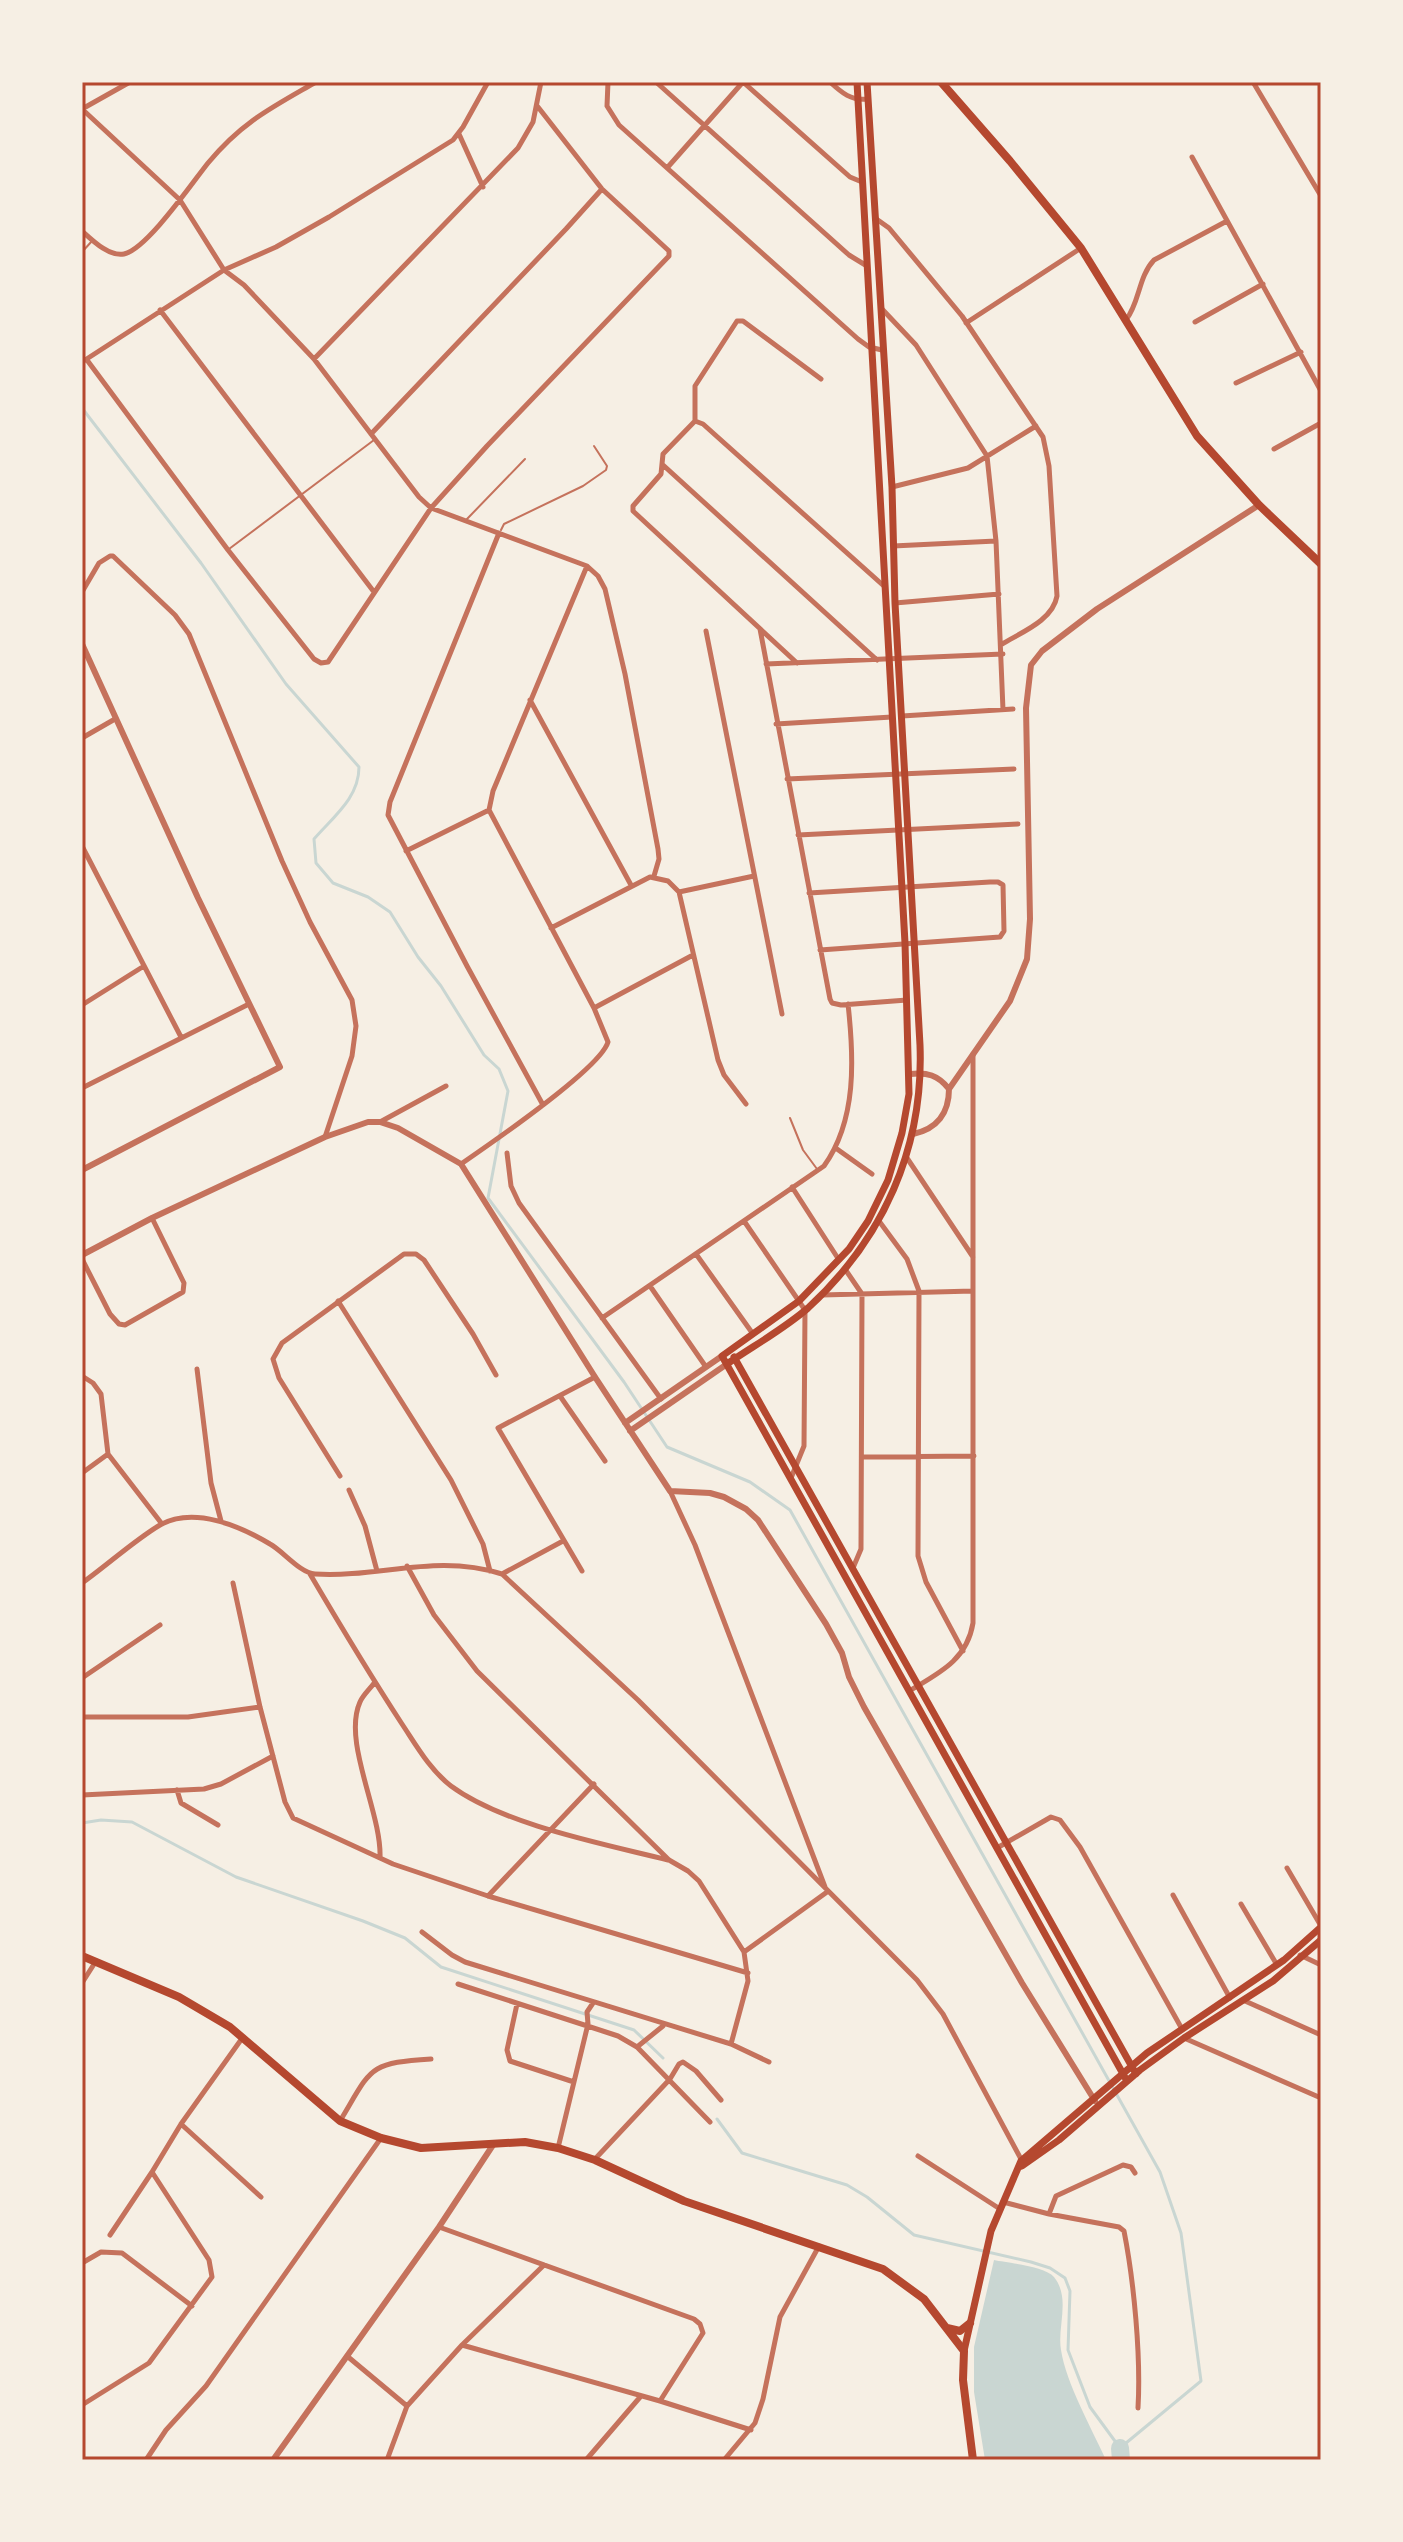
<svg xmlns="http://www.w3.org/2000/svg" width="1403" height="2542" font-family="'Fira Sans',sans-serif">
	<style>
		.water { fill: #c9d6d2 }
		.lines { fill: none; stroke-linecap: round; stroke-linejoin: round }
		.stream { stroke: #c9d6d2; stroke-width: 3 }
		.river { stroke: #c9d6d2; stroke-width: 18 }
		.service { stroke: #c5725c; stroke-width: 2 }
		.minor { stroke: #c5725c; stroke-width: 5 }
		.tertiary { stroke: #c5725c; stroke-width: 6 }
		.secondary { stroke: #b5482f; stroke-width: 7 }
		.primary { stroke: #b5482f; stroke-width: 8 }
		.neatline { fill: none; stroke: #b5482f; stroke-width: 3 }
	</style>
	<rect width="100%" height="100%" fill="#f6efe4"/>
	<!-- water -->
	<path class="water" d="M994 2260C1008 2263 1045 2266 1054 2277 1071 2298 1057 2327 1061 2350 1066 2383 1092 2429 1106 2460H985L974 2392V2347Z"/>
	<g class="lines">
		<!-- stream -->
		<path class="stream" d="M82 408 201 563 286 684 359 767C359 798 333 817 314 839L316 863 333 883 368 897 390 912 418 957 441 986 484 1055 499 1069 508 1091 488 1198 624 1382 667 1447 750 1482 790 1510 1160 2172 1181 2233 1201 2381 1120 2448 1090 2407 1068 2350 1070 2291 1065 2278 1050 2268 1031 2262 914 2235 867 2197 847 2185 742 2153 717 2119
			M82 1823 101 1820 132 1822 236 1877 363 1921 405 1938 441 1967 634 2030 663 2058"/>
		<!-- river -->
		<path class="river" d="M1120 2448 1121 2460"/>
		<!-- service -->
		<path class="service" d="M82 252 92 241
			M467 519 525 459
			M501 530 504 524 583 486 606 470 607 466 594 446
			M229 549 374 440
			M790 1118 803 1150 817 1169"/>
		<!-- minor -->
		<path class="minor" d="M608 82 607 106 619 125 858 339 869 347 882 350
			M656 82 849 255 867 266
			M743 82 850 177 862 182
			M830 82C842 93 851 101 868 99
			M1253 82 1321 196
			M82 109 180 200 224 270
			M82 109 130 82
			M459 134 483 187
			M1192 157 1321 391
			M667 168 743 82
			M875 218 889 228 962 316 1043 437 1049 466 1057 596C1053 620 1022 632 1002 644
			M82 231C92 240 109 257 124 254 147 249 192 183 208 163 242 122 271 108 316 82
			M224 270 244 285 314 359 419 497 431 508 587 566 598 576 605 589 625 674 658 849 659 859 654 876
			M882 309 916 345 987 456 996 541 1003 710
			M160 310 374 592
			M1126 320C1140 302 1138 277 1154 260L1227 221
			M1195 322 1263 284
			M966 323 1081 248
			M314 359 518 148 533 122 541 82
			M87 360 228 550 314 659 321 663 328 662 431 508 487 446 669 256V251L602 189 538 107
			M82 362 224 270 276 247 329 217 453 140 463 127 488 82
			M1236 383 1301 352
			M695 420V386L737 321H743L821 379
			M695 421 663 454 661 474 633 506V511L797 663
			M695 421 703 424 885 587
			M371 434 566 229 602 189
			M1274 449 1321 423
			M663 465 877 660
			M892 487 968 468 1036 426
			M499 533 390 802 388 815 467 966 543 1105
			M893 546 996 541
			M82 592 99 563 110 556H113L175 615 189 634 282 861 310 922 352 1000 356 1026 352 1056 325 1137
			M895 603 999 594
			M760 629 830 999 832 1003 841 1005 907 1000
			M706 631 782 1014
			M766 664 1003 654
			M530 700 631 885
			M902 716 1013 709
			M776 724 892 717
			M82 738 115 719
			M787 779 1014 769
			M798 835 1018 824
			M82 846 181 1037
			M406 851 489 810
			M679 892 718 1060 724 1075 746 1104
			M809 893 990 882H998L1003 885 1004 931 1000 937 820 950
			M551 928 650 877 668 881 679 892 754 876
			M82 1005 144 966
			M594 1008 693 955
			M82 1088 249 1004
			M380 1122 446 1086
			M837 1149 872 1174
			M507 1153 511 1186 519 1203 661 1399
			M907 1158 973 1257
			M461 1164C490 1144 600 1069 608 1042L594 1008 489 810 493 791 587 566
			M792 1187 839 1260
			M744 1221 805 1310 804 1446 791 1478
			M879 1221 907 1259 919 1291 918 1556 926 1582 963 1651
			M696 1254 753 1334
			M82 1259 110 1314 119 1324 125 1325 183 1292 184 1283 152 1218
			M845 1269 862 1294 861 1549 853 1568
			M650 1286 706 1367
			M822 1295 973 1291
			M338 1301 451 1480 483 1544 490 1571
			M602 1318 824 1166C857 1120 854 1058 848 1004
			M197 1369 211 1483 221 1521
			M82 1376 93 1383 101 1394 108 1454 162 1524
			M560 1396 605 1461
			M862 1457 974 1456
			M82 1473 108 1454
			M340 1476 279 1378 273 1359 282 1343 404 1254H416L424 1260 473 1334 496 1375
			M349 1490 365 1526 377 1571
			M670 1491 695 1545 825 1887
			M407 1566 434 1615 477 1671 669 1860 688 1871 699 1881 744 1952 748 1981 731 2044
			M582 1571 498 1428 595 1377
			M310 1574C340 1625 370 1675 402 1724 416 1745 430 1770 451 1786 504 1825 604 1844 668 1860
			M502 1574 563 1541
			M82 1583C106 1566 136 1539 160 1525 194 1506 240 1526 270 1544 283 1551 300 1573 315 1574 380 1578 436 1553 502 1574L638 1700 917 1980 943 2014 1022 2161
			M233 1583 260 1707 285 1802 293 1818 393 1864 488 1896 748 1973
			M82 1678 160 1625
			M375 1682C370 1689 363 1695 360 1702 342 1742 382 1813 380 1858
			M909 1691C939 1673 967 1660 973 1623V1054
			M82 1717H188L260 1707
			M177 1790 181 1803 218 1825
			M82 1795 204 1789 221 1784 273 1756
			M997 1848 1051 1817 1060 1820 1080 1847 1182 2029
			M1287 1868 1321 1926
			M1173 1895 1230 1998
			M488 1896 594 1784
			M1241 1904 1277 1965
			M422 1932 452 1955 465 1962 731 2044 769 2062
			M744 1952 827 1892
			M1300 1955 1321 1965
			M82 1983 96 1961
			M458 1984 618 2036 637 2047 710 2122
			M1245 2001 1321 2035
			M517 2004 507 2050 510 2061 574 2082
			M1184 2038 1321 2098
			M637 2047 663 2026
			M340 2121C372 2068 367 2063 431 2059
			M181 2124 261 2197
			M558 2148 588 2024 587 2012 593 2003
			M918 2156 1000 2209
			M595 2159 670 2079 679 2064 683 2062 696 2071 721 2100
			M1003 2202 1049 2214 1119 2227 1124 2231C1134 2282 1141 2356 1138 2408
			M1049 2214 1056 2196 1123 2165 1131 2167 1135 2173
			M439 2227 694 2319 700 2324 703 2333 660 2401
			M110 2235 152 2172
			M82 2263 101 2252 122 2253 192 2306
			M462 2345 660 2401 751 2430
			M347 2356 407 2406
			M82 2405 149 2363 212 2277 209 2260 152 2172 181 2124 243 2037
			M146 2460 166 2430 206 2386 381 2138
			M387 2460 407 2406 462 2345 544 2265
			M586 2460 641 2396
			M724 2460 755 2423 763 2399 780 2317 819 2246"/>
		<!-- tertiary -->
		<path class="tertiary" d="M82 644 198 898 280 1067 82 1170
			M910 1074C927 1072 938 1075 949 1089 949 1113 937 1129 913 1134
			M949 1089 1010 1001 1027 959 1030 919 1026 708 1031 665 1042 651 1097 609 1259 505
			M82 1255 152 1218 325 1137 368 1122H380L398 1128 461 1164 595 1377 670 1491 710 1493 724 1497 746 1509 758 1520 826 1624 842 1653 849 1677 864 1707 1022 1983 1095 2101
			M625 1423 722 1356
			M630 1431 727 1364
			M273 2460 439 2227 493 2145"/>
		<!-- secondary -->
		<path class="secondary" d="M857 82 905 943 909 1094 902 1133 888 1180 868 1221 849 1249 799 1301 722 1356 1127 2081
			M734 1357 1136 2074
			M727 1364C753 1346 784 1329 808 1308 883 1239 924 1148 920 1045L895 603 892 487 867 82
			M1022 2166 1059 2140 1140 2070 1184 2038 1273 1981 1321 1940
			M964 2351 991 2231 1021 2161 1147 2053 1284 1960 1321 1927"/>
		<!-- primary -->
		<path class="primary" d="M941 82 1010 161 1081 248 1197 436 1259 505 1321 564
			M82 1956 179 1997 230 2027 340 2121 381 2138 421 2148 525 2142 558 2148 595 2160 684 2201 883 2269 924 2299 964 2351 963 2380 973 2460
			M947 2328 960 2331 970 2323"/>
	</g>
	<!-- border -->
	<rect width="1403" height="2542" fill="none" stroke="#f6efe4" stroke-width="168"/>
	<rect x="84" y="84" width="1235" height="2374" class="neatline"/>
</svg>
